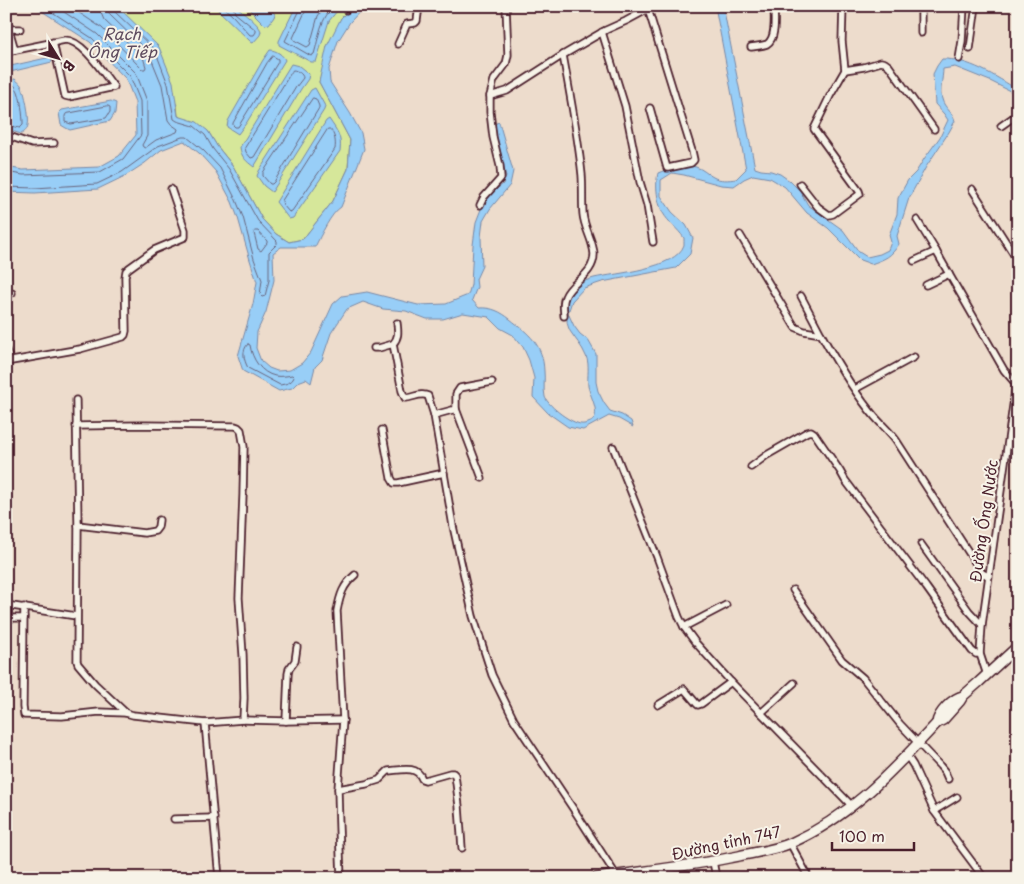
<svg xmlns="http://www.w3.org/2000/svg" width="1024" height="884" viewBox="0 0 1024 884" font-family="'Playpen Sans',sans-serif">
<rect width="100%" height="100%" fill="#eddccc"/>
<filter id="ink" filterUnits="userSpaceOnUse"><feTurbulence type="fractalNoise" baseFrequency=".02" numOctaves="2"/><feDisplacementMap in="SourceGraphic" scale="10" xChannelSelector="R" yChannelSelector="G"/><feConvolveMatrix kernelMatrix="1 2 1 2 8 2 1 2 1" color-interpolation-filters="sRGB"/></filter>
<g filter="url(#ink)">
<!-- green -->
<polygon fill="#d6e79a" stroke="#908362" points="117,6 353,6 341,18 319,82 350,140 348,169 333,201 303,239 289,242 276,234 262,219 233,166 217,146 208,131 178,116 177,105"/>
<!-- water -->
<g fill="#98cef7" stroke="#7988a5">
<path d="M34,6H117L159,47L173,82L178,116L197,122L208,131L217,146L233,166L262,219L276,234L289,242L303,239L333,201L348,169L350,140L319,82L327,46L341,18L353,6H365L350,22L338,41L329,69L330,82L350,113L361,133L364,149L341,207C331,213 321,235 315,247H281L273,253L274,280L266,312L257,332L256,348L261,361L269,368L277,371L290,370L302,363L311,352L333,304L342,296L367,292L418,305L446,304L468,295L471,285L473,245L476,222L483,204L494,191L503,184L506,177L494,124L499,122L513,171L510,185L490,209L483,221L481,237L482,266L476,279L477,287L472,300L479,308C492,307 501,312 510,319C529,334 543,344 544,371C545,379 543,388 545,397C548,406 574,426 584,424C606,421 590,397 588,386C587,376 590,365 586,356C582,346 575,339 570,331C568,327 567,323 567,320C565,313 564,304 567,297C567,297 572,292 572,292C579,284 583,281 594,278C616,273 676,269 684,245C684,243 684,240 684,238C678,229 668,222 663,213C657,202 655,185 658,173C667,169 686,164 696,167C703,169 707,174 713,177C720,181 729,180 736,179L746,169L715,6H723L755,168L761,170L771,171L780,174L790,181L800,191L808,205L843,230L859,252L867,257L880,254L888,250L891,242L889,235L897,214L898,198L908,180L916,172L924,159L940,137L948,120L944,114L935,104L933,74L937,66L942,59C967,58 997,77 1018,90V95L990,81L955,67L943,69C943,77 939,93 942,99C944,108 953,112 955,121L949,132L926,167L909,198L897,236L899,244C891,257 885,259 871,264L860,260L828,228L807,213L785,187L770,178L753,175L744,179L734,186L721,185L684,175L672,173L661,180V196L672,212L686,225L693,238L690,254L676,268L602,282L584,288L572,301L568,313L574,326L580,334L588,340L596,354V382L598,391L604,403L610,411L622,415L631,421L633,427L619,419L609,416L583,430L568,427L548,413L533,397L534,378L529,360L523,347L513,335L500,328L489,317L463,313L443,319H427L406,311L383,309L363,302L347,309L331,333L322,360L315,367L311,383L306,379L298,382L292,388L279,391L243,371L238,356L253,304L257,282L250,260L238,218L232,202L216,172L199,153L184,141L161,150L145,163L125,176L98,189L35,193L6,192V167L23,170L99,167L119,156L136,135L135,102L126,79L90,42Z"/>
<path d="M214,6H236C243,12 259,24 261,31L260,35L253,43L251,42Z"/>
<polygon points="246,6 267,6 275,14 274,17 269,24 265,25"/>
<polygon points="296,6 341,6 329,21 316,62 311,62 279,45 279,41"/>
<path d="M270,50C276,50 283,55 285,60L247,122L238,134L227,127L228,121L263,60Z"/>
<polygon points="51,57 52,62 6,73 6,67"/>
<path d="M291,64L299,66L309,74L308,79L301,89L254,167C246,161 241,157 240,147Z"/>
<path d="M15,79C17,81 20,83 21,85C25,91 30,118 28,125C27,130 25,132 21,134L6,129V81Z"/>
<polygon points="315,88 325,106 324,110 272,192 264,186 257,176 259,171 311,90"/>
<polygon points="111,101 116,103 115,113 110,121 70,130 66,128 61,125 59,113 62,110"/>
<path d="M329,119C337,131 342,136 340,151L293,218L289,219L276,202L326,121Z"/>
</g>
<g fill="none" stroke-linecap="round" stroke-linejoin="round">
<!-- shore -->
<g stroke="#69657d" stroke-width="1">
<polyline points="55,6 97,34 136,73 147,101 147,136 142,145 143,147 145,148 156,140 177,132 178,129 171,124 168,120 162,85 149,53 110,15 108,11 107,6"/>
<polyline points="69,6 102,28 142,69 145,69 146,67 143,57 104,20 101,13 100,6"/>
<polyline points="222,6 233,16 250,35 254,35 256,32 256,30 235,13 233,6"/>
<path d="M300,6V10L285,41L311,56L314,54C319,38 320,17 335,6"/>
<polyline points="306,6 305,12 293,38 294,40 307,47 310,45 318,16 325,6"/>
<polygon points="273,56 278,59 278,62 243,119 238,127 235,127 233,125 233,123 267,63"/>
<path d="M293,70C297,70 303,74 303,78L296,87L254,157L251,158L246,152L245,148Z"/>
<path d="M6,86L13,84C21,90 22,111 23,121V125L20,128L6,125"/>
<polygon points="313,98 316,99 319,106 319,108 274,182 272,184 270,184 263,176 263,173"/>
<polygon points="108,106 110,107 110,112 106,118 71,124 65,122 65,116 66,114"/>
<path d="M328,129H330C335,135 336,142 335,149L292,211L289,212L283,205L282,201Z"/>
<polyline points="6,172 23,175 100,172 123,159 141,135 140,101 130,76 92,38 43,6"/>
<polyline points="6,187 35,188 97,184 122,172 158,146 182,137 187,137 203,150 220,168 236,200 243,217 254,259 262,280 260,295 262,297 265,296 269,280 269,252 277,244 277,241 258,221 229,169 213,149 205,135 194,126 177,121 174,119 168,84 155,50 115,12 114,6"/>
<polygon points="255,231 258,231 267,241 267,243 261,251 258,249 254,233"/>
<path d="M248,344L250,345C252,359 261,373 275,376C280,377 287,376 292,375L294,377C292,383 285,384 280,385L248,368C244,360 241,351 248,344Z"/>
</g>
<defs>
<g id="street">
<polyline points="921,6 921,33"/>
<polyline points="648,9 692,151 694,160 691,163 668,168 667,168 650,108"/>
<polyline points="346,10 348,6"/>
<polyline points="6,19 15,50"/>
<polyline points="9,29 20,29"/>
<polyline points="602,32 625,106 640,182 647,205 653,242"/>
<polyline points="398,44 407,24 415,23 417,21 419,6"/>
<path d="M751,47C756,46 762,46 767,44C777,38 774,16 774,6"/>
<polyline points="970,49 976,6"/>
<path d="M6,52L65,40C83,40 103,73 114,87L69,97L65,96L53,42"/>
<path d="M563,55C570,95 578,135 582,175C583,188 582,201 583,214C584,228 593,240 594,254C594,276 571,281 565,297C562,303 564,310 564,316"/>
<polyline points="959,59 962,41 964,6"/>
<polyline points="845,70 864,67 881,62 885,63 889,66 934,129"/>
<polyline points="490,96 507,91 563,55 606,30 626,21 650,8"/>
<polyline points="1001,126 1018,114"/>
<polyline points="6,135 32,144 54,143"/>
<polyline points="800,184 818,207 829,215 833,214 860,194 859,191 814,129 830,96 845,70 842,41 843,6"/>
<polyline points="972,189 1018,261"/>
<polyline points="480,205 484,197 501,178 500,166 493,137 490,112 490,96 494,80 506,64 508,55 506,6"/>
<polyline points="917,220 936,251"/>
<path d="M740,235L795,327L804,331L821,334C836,361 855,394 875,417C882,425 890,432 896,440L982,573L988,576"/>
<polyline points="914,261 936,251 949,274"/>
<polyline points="926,285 949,274 1004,370 1016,384"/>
<polyline points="6,295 12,293"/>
<polyline points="801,296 821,334"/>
<path d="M393,344C399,337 398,332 397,323"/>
<path d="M374,348H379L393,344L402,391L405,398C413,398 421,392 428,396L434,415L453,526L473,616L492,675L514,720L576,813L616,875"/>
<polyline points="6,350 10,361"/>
<polyline points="6,362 80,349 123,337 125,335 126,331 125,277 126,271 129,268 154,250 185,237 185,230 171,189"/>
<polyline points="855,389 914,357"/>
<polyline points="76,400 78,525 77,661 78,664 95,684 126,713"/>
<polyline points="456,409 482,478"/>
<polyline points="434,415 456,409 456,394 460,388 492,382"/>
<polyline points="76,426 141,425 235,426 238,427 241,430 244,447 243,495 239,598 243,655 244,698 243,720 205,723 219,878"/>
<polyline points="382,430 391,478 394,483 398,483 444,473"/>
<polyline points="613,447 657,557 679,617 684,627 695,642 731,682 852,806"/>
<polyline points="751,467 767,455 807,432 811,431 814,433 840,471 845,480 926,587 972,651 976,654 980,654"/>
<polyline points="78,525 144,533 155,531 158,527 159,520"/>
<polyline points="921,544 969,611 982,625"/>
<polyline points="793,590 842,660 863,678 900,724 940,766 945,772 948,779"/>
<polyline points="6,605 76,616"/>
<polyline points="24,607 23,707 24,715 62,716 99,712 126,713 133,715 205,723"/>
<polyline points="6,618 24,618"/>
<polyline points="684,627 726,605"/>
<polyline points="987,675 980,654 982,625 1018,370"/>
<polyline points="658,705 684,689 696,703 698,705 701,704 731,682"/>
<polyline points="761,713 794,683"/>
<polyline points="243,720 286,721 288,674 289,669 295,661 297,647"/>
<polyline points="286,721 343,720"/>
<polyline points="907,756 913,765 934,811 984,878"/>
<path d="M338,789L366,784L379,780L388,771C401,770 417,765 422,779L425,780L450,773H453L455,775L459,806L462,848"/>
<polyline points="934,811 957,797"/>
<polyline points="174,819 214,818"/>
<polyline points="790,843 809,878"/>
<polyline points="713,861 716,878"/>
<path d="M341,878L339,827L338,789L343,720L337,611C340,595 343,585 355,575"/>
</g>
<g id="primary">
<path d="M937,723C938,713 953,698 963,696"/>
<path d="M596,878C644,871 692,866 739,856C756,852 775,850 791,843C852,816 893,770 937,723L943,720L960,701L963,696L979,682L1018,646"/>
</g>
</defs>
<!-- street casing -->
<use href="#street" stroke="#4a1f2b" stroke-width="9"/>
<!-- primary casing -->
<use href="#primary" stroke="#4a1f2b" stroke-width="12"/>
<!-- street -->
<use href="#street" stroke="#f7f3e8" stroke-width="5.5"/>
<!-- primary -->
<use href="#primary" stroke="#f7f3e8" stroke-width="9"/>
</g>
</g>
<g text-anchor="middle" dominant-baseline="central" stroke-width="4" stroke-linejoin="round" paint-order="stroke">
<!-- street labels -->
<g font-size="15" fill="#4a1f2b" stroke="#f7f3e8">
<text transform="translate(983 521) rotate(-82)">Đường Ống Nước</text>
<text transform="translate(726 842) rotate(-12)">Đường tỉnh 747</text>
</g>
<!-- water labels -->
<g font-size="16" font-style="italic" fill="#5e4b5e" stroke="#f7f3e8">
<text x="122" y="33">Rạch<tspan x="122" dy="18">Ông Tiếp</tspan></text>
</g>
</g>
<!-- margin -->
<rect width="1024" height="884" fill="none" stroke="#f7f3e8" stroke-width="25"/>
<rect x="12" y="12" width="999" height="859" fill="none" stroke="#4a1f2b" stroke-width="2" filter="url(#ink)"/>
<!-- north arrow -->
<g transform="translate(58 58) rotate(127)" stroke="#f7f3e8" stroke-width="4" paint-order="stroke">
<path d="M0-4L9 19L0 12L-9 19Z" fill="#4a1f2b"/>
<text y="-8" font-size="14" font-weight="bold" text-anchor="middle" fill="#4a1f2b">B</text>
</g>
<!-- scale -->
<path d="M832 842v8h82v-8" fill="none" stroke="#4a1f2b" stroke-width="2.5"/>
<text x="839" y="842" font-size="15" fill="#4a1f2b" stroke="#f7f3e8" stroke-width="4" paint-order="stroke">100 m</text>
</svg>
